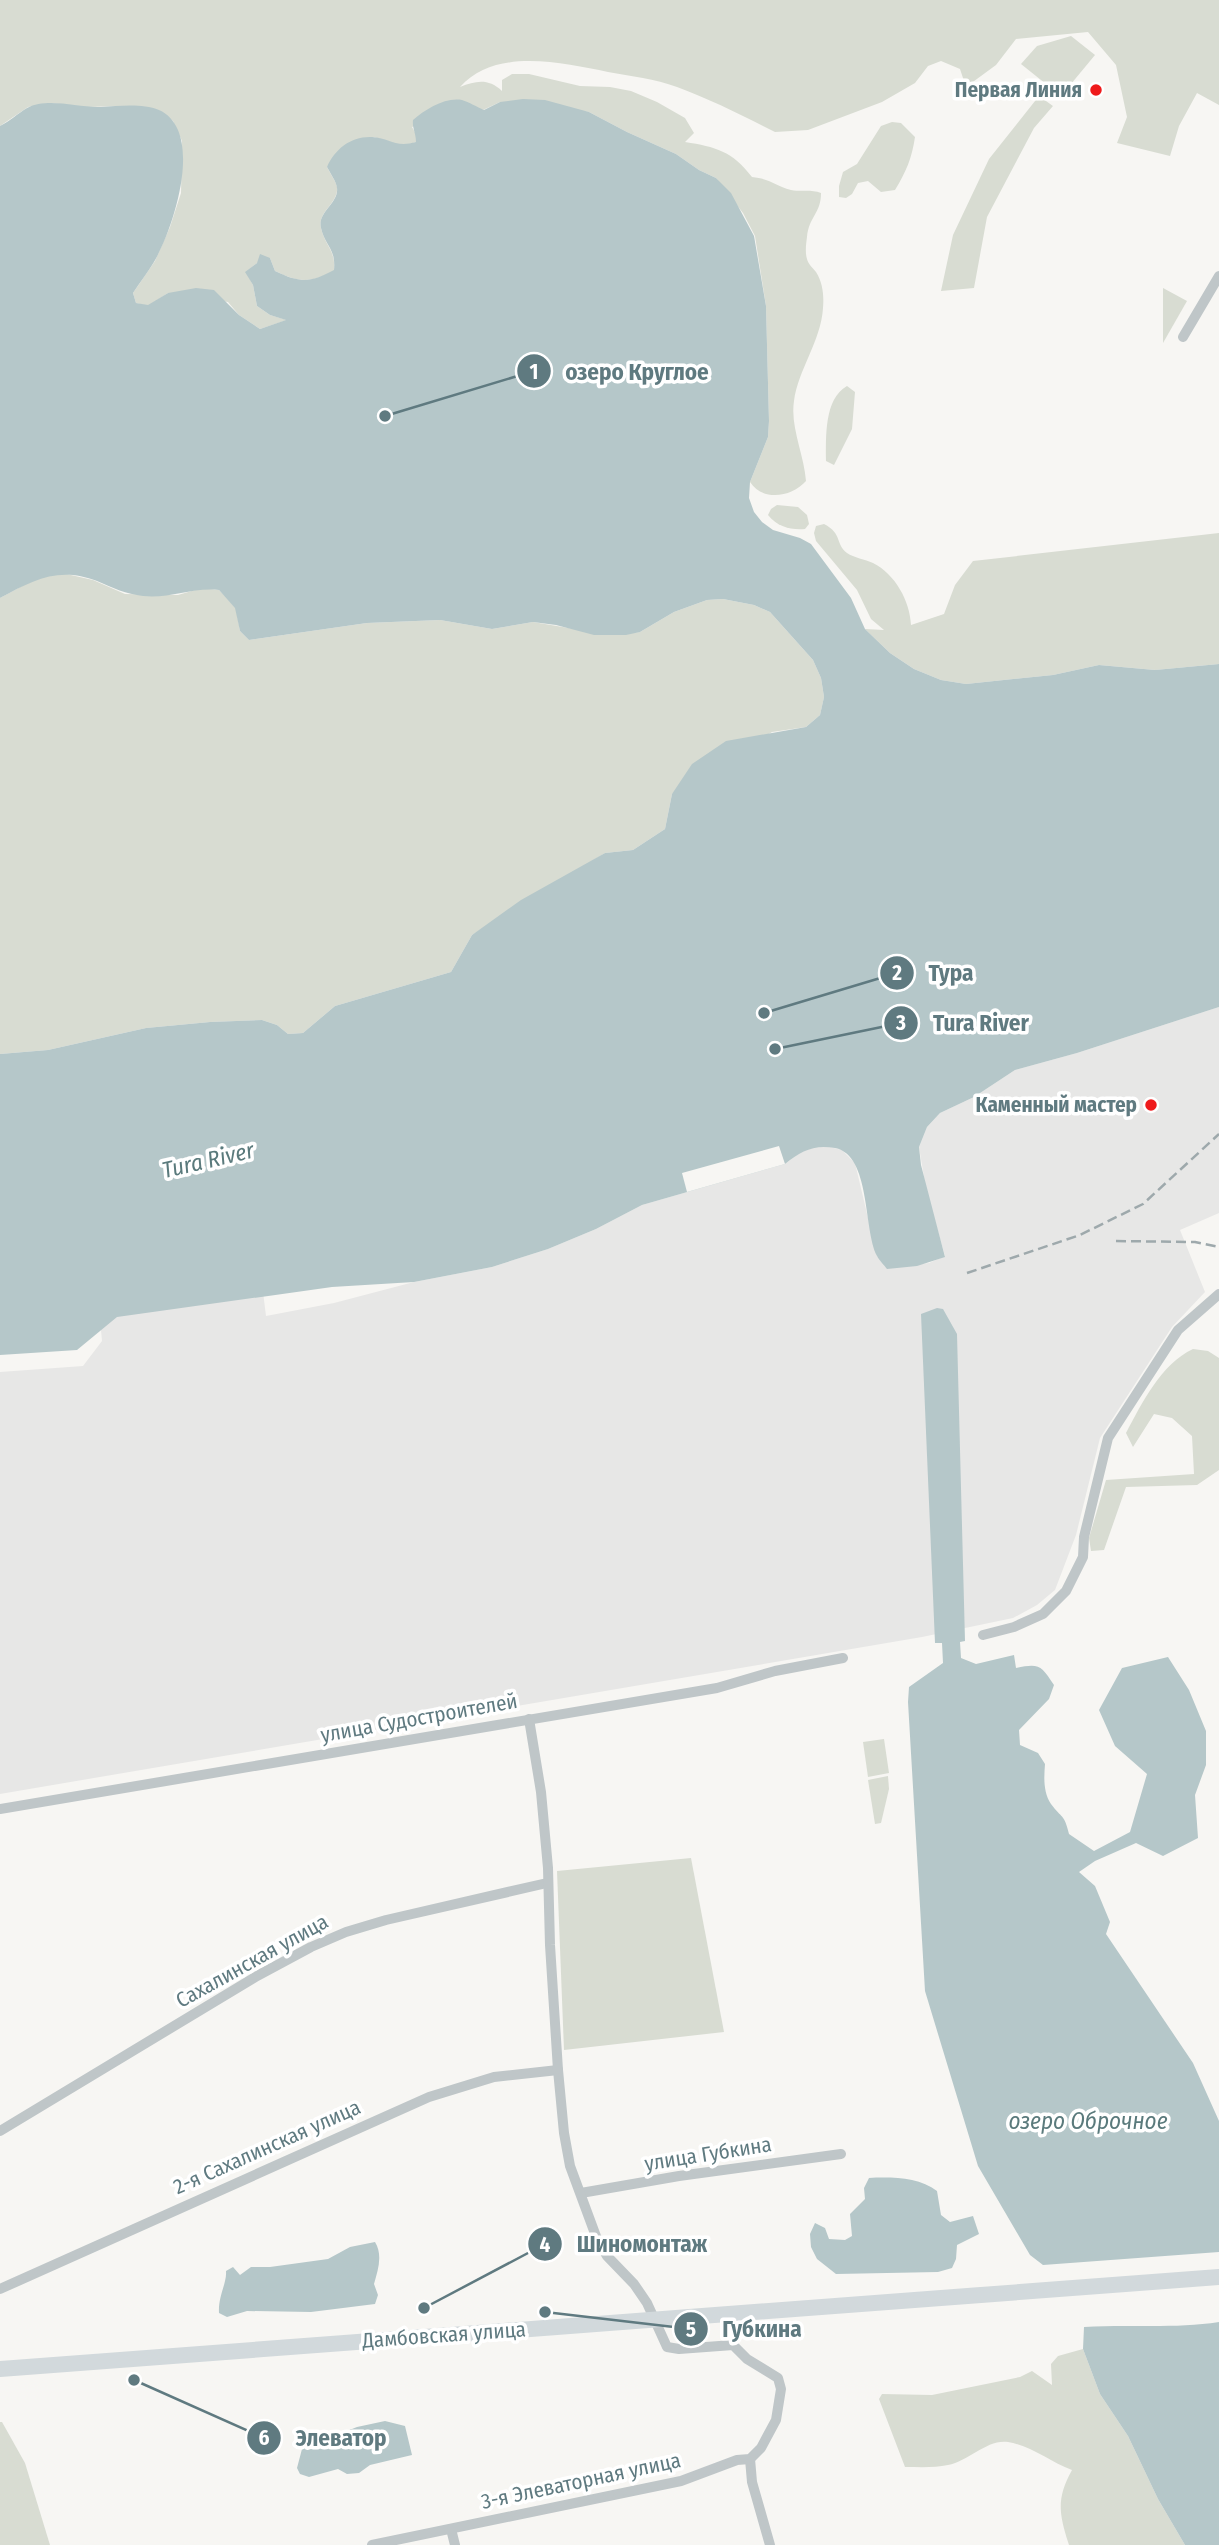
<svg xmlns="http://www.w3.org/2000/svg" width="1219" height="2545" viewBox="0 0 1219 2545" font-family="'Fira Sans Condensed',sans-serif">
<rect width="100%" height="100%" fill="#f7f6f3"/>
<!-- built -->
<polygon fill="#e7e7e6" points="1219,1007 1219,1213 1180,1230 1205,1292 1172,1327 1100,1438 1076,1535 1055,1590 1037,1605 1013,1618 922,1637 0,1794 0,1372 83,1366 102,1341 99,1309 262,1284 266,1316 334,1303 414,1282 492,1267 548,1249 596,1229 642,1205 785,1164 802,1151 822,1145 842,1150 855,1163 877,1256 887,1268 929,1263 945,1256 926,1189 919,1147 927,1127 940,1113 974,1097 1015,1070 1077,1053"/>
<!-- green -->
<g fill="#d8dcd2">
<path d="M0,0H1219V105L1197,93L1179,126L1170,156L1117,143L1127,117L1116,65L1088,32L1016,39L996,65L966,87L960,69L941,61L928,66L915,83L882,102L808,130L775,132C743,116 710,99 677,87C655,79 631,76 608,72C562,63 496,47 460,87C476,81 488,78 502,91V80L512,74H529L580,86L610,87L631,91L657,102L685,118L694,133L685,142C716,147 732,151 752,177C771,179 775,186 791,190C802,192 811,189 821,193C821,214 809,216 807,237C806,244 805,253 807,259C808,264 813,268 816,272C823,283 824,296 823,308C821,341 798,370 794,401C790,427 804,454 806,481C792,497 763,502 750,482L768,437L769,421L766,306L755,236L743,213L716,178L699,170L676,154L627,132L589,112L500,102L483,110L475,107L412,127L416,134V142L403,146L374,137L327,167C330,173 336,182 337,187C339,203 317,212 321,228C325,246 336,250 334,271C310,283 300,283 275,271L270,258L257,263L246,272L253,285L257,306L270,315L287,320L260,329L239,315L228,302L168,293L148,306L136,303L133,293L155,261L170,227L181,193L182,141L173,121L160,111L123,106L87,107L50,103L28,107L0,126Z"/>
<polygon points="1071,36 1095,55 1061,96 1021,64 1037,46"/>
<polygon points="1039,96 1053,106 1034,128 987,217 974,288 941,291 953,235 989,159"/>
<path d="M892,122L901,123L915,137C912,158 906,172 895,190L881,192L868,181L858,183L852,194L846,198L839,197V186L843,172L857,164L881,126Z"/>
<polygon points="1163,288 1187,301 1163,343"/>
<path d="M847,386L855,392L852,429L834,465L826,461C826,437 824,399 847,386Z"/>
<path d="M777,505L798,507L807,515L809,524L805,529C790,530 778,527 768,515L771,509Z"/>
<path d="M824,524C843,534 835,544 847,553C854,558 865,559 873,563C895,574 910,601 911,625L944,614L955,585L973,561L1219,533V664L1155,670L1099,665L1053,675L966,684L941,680L914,669L890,653L865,629L884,630L871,619L857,590L816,541L814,533L816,526Z"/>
<polygon points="62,573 93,580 125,594 178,595 202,588 219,590 236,608 240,631 249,640 367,623 440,620 492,629 533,622 610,635 640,632 674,612 707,600 723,599 754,605 770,612 813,660 821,678 824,697 820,715 806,727 772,732 672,794 665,829 633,850 605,853 472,935 451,972 335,1006 303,1033 288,1034 277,1025 262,1020 210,1022 146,1028 48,1050 0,1054 0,598 35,579"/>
<path d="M1193,1349L1208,1351L1219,1358V1470L1197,1485L1126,1487L1104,1550L1091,1551L1089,1538L1106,1480L1194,1474L1192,1436L1172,1418L1154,1414L1133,1447L1126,1433C1142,1403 1161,1364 1193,1349Z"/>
<polygon points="884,1739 889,1773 868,1777 863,1742"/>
<polygon points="888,1776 889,1789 881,1823 875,1824 868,1780"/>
<polygon points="691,1858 724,2032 564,2050 557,1871"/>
<path d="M1083,2349L1100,2394L1128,2436L1158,2499L1185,2545H1069C1059,2514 1056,2499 1072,2470C1050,2462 1032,2446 1008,2442C987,2439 969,2461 948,2465C935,2468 919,2467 905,2467L879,2399L882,2394L932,2395L1020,2377L1032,2371L1052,2385L1051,2364L1058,2356Z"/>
<polygon points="0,2422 2,2422 25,2463 50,2545 0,2545"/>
</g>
<!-- water -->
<g fill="#b5c7c9">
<path d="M523,99L545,100L589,112L627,132L676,154L699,170L716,178L731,193L754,236L766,306L769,421L768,437L750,482L749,498L754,512L762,522L773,530L800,538L811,544L851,598L865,629L890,653L914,669L941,680L966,684L1053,675L1099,665L1155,670L1219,664V1007L1077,1053L1015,1070L974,1097L940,1113L927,1127L919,1147L921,1165L945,1257L917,1266L887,1269C884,1265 879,1260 877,1256C863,1229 871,1155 835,1148C814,1144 801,1151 785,1164L642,1205L596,1229L548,1249L492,1267L414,1282L332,1287L117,1317L77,1350L0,1355V1054L48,1050L146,1028L210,1022L262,1020L277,1025L288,1034L303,1033L335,1006L451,972L472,935L521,900L605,853L633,850L665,829L672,794L692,764L726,741L806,727L820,715L824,697L821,678L813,660L770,612L754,605L723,599L707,600L674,612L640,632L626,635H594L556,625L533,622L492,629L440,620L367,623L249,640L240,631L235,608L219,590C193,587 169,599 143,596C126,594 113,588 97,581C59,566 33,580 0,598V126C10,121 17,114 27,108C48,97 78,108 101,107C119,106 142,103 159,110C206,131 173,230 154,262C148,272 140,282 133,293L136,303L148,305L168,293L196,288L214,290L239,315L260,329L286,320L270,315L257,306L253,285L245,272L257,263L260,254L270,258L275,271C300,283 310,283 334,270C336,248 325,246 321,228C317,212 339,203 337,188C336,181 330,173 327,167C335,149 351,136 372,137C390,138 395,148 416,142C416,133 412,128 413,120C426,109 445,97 462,100C469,102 477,107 484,110L500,102Z"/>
<path d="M937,1308L943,1309L957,1334L965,1641L960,1642L961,1658L976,1664L1014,1655L1016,1668C1039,1663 1041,1665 1054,1685L1049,1699L1019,1730L1020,1745L1038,1753L1045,1764C1044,1777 1043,1792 1051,1804C1062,1819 1064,1813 1069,1834L1094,1851L1130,1832L1147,1774L1115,1746L1099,1710L1122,1668L1168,1657L1189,1690L1206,1731V1765L1195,1795L1198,1838L1163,1856L1136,1843L1095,1861L1079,1872L1095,1886L1110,1922L1106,1934L1193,2063L1219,2121V2252L1043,2265L1030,2255L978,2166L925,1991L908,1702L909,1687L943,1663L942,1643H935L921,1314Z"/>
<path d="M869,2178C891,2177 919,2177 937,2191L941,2215L950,2222L973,2216L979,2234L957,2245L956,2259L952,2268L938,2272L836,2274L817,2259L811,2247L810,2234L815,2223L825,2228L829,2239L845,2240L852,2236L850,2214L865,2199L864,2188Z"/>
<path d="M375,2242C383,2255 378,2270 374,2284L378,2295L375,2304L311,2312L247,2311L227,2317L219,2313C218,2296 227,2283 226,2271L233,2267L240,2275L251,2267H270L328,2259L350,2247Z"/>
<path d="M1219,2322V2545H1185L1158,2499L1128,2436L1100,2394L1083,2349L1084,2327C1129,2324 1175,2329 1219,2322Z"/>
<polygon points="385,2421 405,2426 412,2455 370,2465 359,2473 347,2474 338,2469 309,2477 300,2474 297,2468 302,2449 357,2427"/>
</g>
<!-- pier -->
<polygon fill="#f7f6f3" points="779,1146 785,1164 687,1192 682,1173"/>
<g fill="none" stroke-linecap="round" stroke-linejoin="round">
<!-- minor -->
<g stroke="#bfc6c8" stroke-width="10">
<polyline points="1183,337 1219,276"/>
<polyline points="983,1635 1014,1627 1043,1614 1066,1591 1083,1557 1084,1537 1108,1438 1178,1330 1219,1294"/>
<polyline points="0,1809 717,1688 775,1671 843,1658"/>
<polyline points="0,2131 257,1976 311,1947 346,1932 386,1920 547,1883"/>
<polyline points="581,2193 679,2176 841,2154"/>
<polyline points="0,2289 429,2097 494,2077 558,2070"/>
<polyline points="750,2459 752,2482 770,2545"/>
<polyline points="451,2529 455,2545"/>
<polyline points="372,2545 681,2481 737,2460 750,2459 761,2448 776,2420 781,2389 778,2378 747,2359 733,2345 679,2349 667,2347 647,2303 634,2284 607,2256 597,2239 570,2166 564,2133 558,2070 550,1945 548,1868 541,1792 529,1719"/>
</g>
<!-- secondary -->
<polyline stroke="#d2d9dc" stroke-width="16" points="0,2369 1219,2277"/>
<!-- rail -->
<g stroke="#9ea9ac" stroke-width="2.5" stroke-dasharray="10 5" stroke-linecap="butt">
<polyline points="1116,1241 1195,1242 1219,1247"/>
<polyline points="967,1273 1080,1235 1143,1204 1219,1134"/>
</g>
</g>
<!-- markers -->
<g fill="#ef1a1b" stroke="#fff" stroke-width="2.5">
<circle cx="1096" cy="90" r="7"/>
<circle cx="1151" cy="1105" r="7"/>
</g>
<g text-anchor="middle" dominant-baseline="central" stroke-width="7" stroke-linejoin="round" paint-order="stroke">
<!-- poi labels -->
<g font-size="21" font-weight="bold" fill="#5f7a80" stroke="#fff" text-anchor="end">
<text x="1082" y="90">Первая Линия</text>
<text x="1137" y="1105">Каменный мастер</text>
</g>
<!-- street labels -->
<g font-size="21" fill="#5f7a80" stroke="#fff">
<text transform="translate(419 1718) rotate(-10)">улица Судостроителей</text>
<text transform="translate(252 1961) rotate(-29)">Сахалинская улица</text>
<text transform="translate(267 2147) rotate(-24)">2-я Сахалинская улица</text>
<text transform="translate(708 2154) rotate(-9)">улица Губкина</text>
<text transform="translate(444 2335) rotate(-4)">Дамбовская улица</text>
<text transform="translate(581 2481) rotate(-12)">3-я Элеваторная улица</text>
</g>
<!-- water labels -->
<g font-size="23" font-style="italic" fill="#5a7a7c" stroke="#fff">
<text transform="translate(208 1160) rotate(-13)">Tura River</text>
<text x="1088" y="2121">озеро Оброчное</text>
</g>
</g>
<!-- callouts -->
<path fill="none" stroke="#5f7a80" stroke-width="2.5" d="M385 416L534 371M764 1013L897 973M775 1049L901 1023M424 2308L545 2244M545 2312L691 2329M134 2380L264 2438"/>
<g fill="#5f7a80" stroke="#fff" stroke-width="2.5">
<circle cx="385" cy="416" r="7"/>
<circle cx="764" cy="1013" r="7"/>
<circle cx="775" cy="1049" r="7"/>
<circle cx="424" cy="2308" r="7"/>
<circle cx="545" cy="2312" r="7"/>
<circle cx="134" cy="2380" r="7"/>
<circle cx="534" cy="371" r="18"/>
<circle cx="897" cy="973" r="18"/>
<circle cx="901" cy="1023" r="18"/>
<circle cx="545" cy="2244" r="18"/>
<circle cx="691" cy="2329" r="18"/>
<circle cx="264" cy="2438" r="18"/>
</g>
<g font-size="21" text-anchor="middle" font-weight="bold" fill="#fff">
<text x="534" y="379">1</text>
<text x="897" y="980">2</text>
<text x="901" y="1030">3</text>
<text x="545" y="2252">4</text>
<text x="691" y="2337">5</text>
<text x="264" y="2445">6</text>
</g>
<g font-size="23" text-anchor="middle" font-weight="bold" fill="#5f7a80" stroke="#fff" stroke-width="7" stroke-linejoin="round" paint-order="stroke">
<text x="637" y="380">озеро Круглое</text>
<text x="951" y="981">Тура</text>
<text x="981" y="1031">Tura River</text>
<text x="642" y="2252">Шиномонтаж</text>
<text x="762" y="2337">Губкина</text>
<text x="341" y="2446">Элеватор</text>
</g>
</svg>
